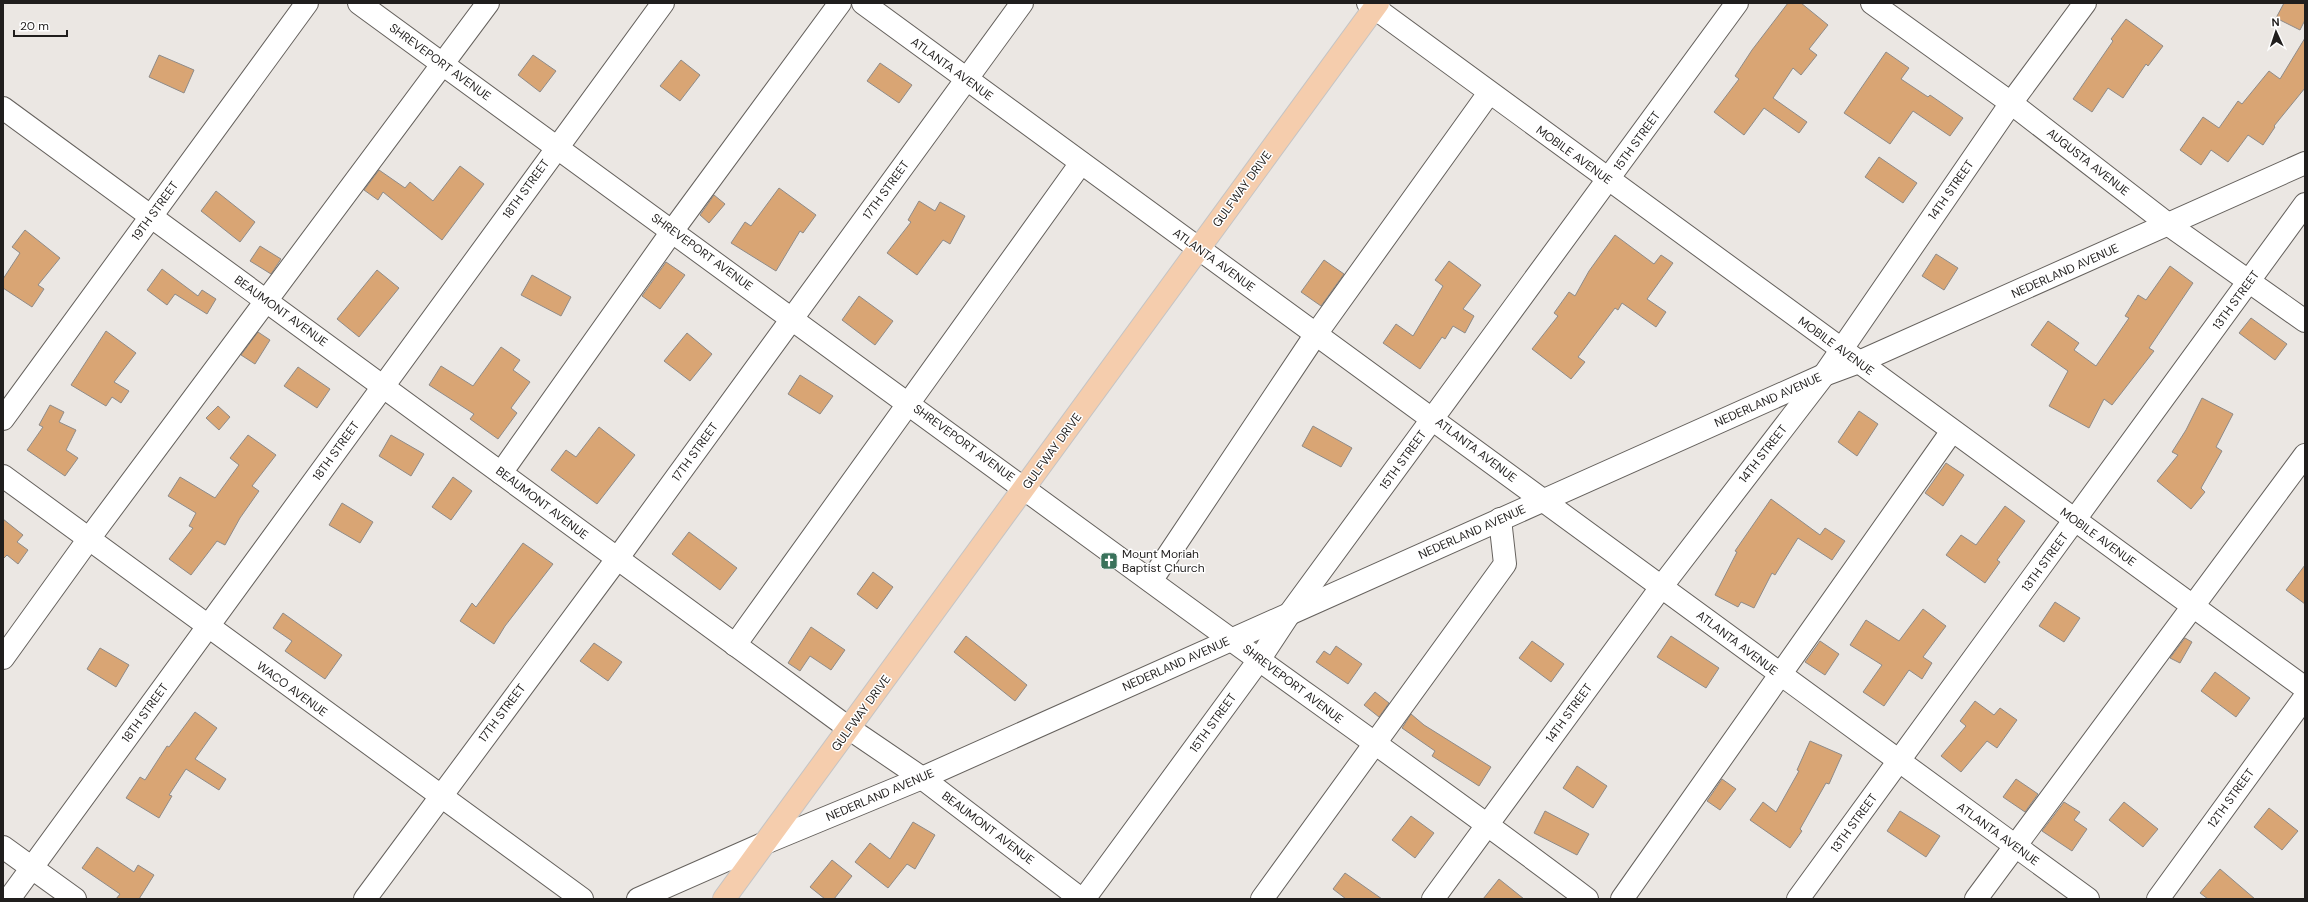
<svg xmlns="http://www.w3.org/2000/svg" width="2308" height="902" viewBox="0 0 2308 902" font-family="'DM Sans',sans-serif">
<rect width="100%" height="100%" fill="#ebe7e3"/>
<!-- building -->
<g fill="#d9a574" stroke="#8f8b88">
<polygon points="1788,3 1801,3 1828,25 1809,49 1817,55 1801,75 1793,68 1773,98 1807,122 1799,133 1764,108 1744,135 1714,112 1739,79 1735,76 1752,50"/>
<polygon points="2284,3 2305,3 2305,20 2300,30 2276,18"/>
<polygon points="2126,19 2163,46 2148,66 2146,64 2123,98 2108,88 2092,112 2073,99 2113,41 2111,39"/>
<polygon points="2305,38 2305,88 2274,126 2275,127 2263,145 2248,135 2228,162 2211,150 2201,165 2180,150 2203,117 2219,128 2238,101 2242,104 2269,71 2280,79"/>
<polygon points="1886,52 1909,68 1901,79 1928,97 1930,95 1963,118 1950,136 1913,111 1890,144 1844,113"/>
<polygon points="159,55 194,70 184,93 149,77"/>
<polygon points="533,55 556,71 540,92 518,75"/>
<polygon points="681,60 700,75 680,101 660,86"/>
<polygon points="880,63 912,85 899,103 867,81"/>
<polygon points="1879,157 1917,183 1903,203 1865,177"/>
<polygon points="460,166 484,184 442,240 383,192 378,200 364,190 379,170 405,188 410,182 433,201"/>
<polygon points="779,188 816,215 803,233 800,231 776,271 731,243 745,222 751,226"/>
<polygon points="216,191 255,222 240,242 201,211"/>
<polygon points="714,195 725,204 709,223 700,215"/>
<polygon points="919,201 935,211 940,202 965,216 950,244 943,240 917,275 887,253 911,222 908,220"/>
<polygon points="25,230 60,258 38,285 44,289 32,307 3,288 3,279 20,253 12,247"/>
<polygon points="1615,235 1654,264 1661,255 1673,263 1647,299 1666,312 1656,327 1622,303 1618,310 1615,308 1578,357 1585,362 1571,379 1532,349 1558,316 1554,313 1569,292 1575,296 1589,271"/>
<polygon points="260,246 281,259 271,274 250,261"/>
<polygon points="1936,254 1958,268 1944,290 1922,276"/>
<polygon points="1324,260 1344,274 1321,306 1301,292"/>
<polygon points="1449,261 1481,285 1463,309 1474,316 1465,333 1453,326 1445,339 1442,337 1420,369 1383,343 1396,324 1413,336 1443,286 1435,280"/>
<polygon points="666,262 685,275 660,309 642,296"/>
<polygon points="2170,266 2193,283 2149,348 2154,351 2112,405 2104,399 2089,428 2049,406 2068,371 2031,345 2048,321 2079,343 2074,350 2096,366 2129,318 2125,316 2138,295 2146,300"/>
<polygon points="162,269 198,296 202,290 216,299 207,314 175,294 167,305 147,290"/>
<polygon points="377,270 399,288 359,337 337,319"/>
<polygon points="532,275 571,297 561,316 521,295"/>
<polygon points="859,296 893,321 875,345 842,320"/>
<polygon points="2251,318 2287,344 2275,360 2239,333"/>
<polygon points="106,331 136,353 114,382 129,391 121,403 112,397 106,406 71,385"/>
<polygon points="258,332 270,340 255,364 241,355"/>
<polygon points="687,333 712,354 690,381 664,361"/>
<polygon points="501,347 520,360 513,370 530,382 511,408 517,413 498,439 470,419 474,414 429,385 441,366 473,386"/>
<polygon points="298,367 330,389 317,408 284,386"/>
<polygon points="800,375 833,396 820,414 788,394"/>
<polygon points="2202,398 2233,414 2216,447 2222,451 2201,488 2205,492 2191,509 2157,481 2178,455 2172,452 2186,430"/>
<polygon points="50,405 64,412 59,422 76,430 66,450 78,458 65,476 27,450 43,427 39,425"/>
<polygon points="218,406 230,417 219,430 206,418"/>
<polygon points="1859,411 1878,424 1857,456 1838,442"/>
<polygon points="1313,426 1352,448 1341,467 1302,446"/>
<polygon points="599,427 635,455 597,504 551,470 566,450 576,457"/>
<polygon points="248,435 276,455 252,486 259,491 240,518 225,545 217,541 191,575 169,559 193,528 189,526 196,513 168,496 180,477 215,498 239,465 230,458"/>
<polygon points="391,435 424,454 411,476 379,456"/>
<polygon points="1946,463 1964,475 1943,506 1925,493"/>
<polygon points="453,477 472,491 451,520 432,507"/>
<polygon points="1771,499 1820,535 1825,528 1845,541 1832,560 1798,538 1775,575 1772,573 1754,608 1741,602 1738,607 1715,595 1737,552 1735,551"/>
<polygon points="342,503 373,522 360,543 329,525"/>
<polygon points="2005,506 2025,521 1997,560 2000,562 1985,583 1946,555 1961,535 1976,545"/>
<polygon points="3,519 23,535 17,542 28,550 18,564 7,555 3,559"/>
<polygon points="689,532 737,568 720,590 672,554"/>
<polygon points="523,543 553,564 505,626 494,644 460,621 472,603 476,607"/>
<polygon points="2305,565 2305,604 2286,590"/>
<polygon points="873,572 893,587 877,609 857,594"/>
<polygon points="2055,602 2080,618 2064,642 2039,626"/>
<polygon points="1923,609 1946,626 1923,657 1932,663 1922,679 1909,670 1884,706 1863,692 1882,665 1850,645 1866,620 1899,641"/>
<polygon points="283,613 342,655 325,679 285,651 292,641 273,628"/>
<polygon points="811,627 845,650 831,670 810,656 800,671 788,663"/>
<polygon points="966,636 1027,685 1015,701 954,652"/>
<polygon points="1671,636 1719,668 1706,688 1657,657"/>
<polygon points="2185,638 2192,642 2180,663 2170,658"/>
<polygon points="1532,641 1564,664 1551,682 1519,658"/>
<polygon points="1820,641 1839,654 1825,675 1805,662"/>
<polygon points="594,643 622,662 608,681 580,661"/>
<polygon points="1336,646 1362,664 1348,684 1316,662 1324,651 1330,655"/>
<polygon points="100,648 129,665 116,687 87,669"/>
<polygon points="2215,672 2250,698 2236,717 2201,691"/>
<polygon points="1375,692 1389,703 1379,717 1364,705"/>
<polygon points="1975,701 1994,715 2000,708 2017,720 1997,748 1987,741 1961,772 1941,756 1966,726 1960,721"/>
<polygon points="195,712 217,728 195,759 226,779 219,790 186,769 169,795 172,796 159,818 126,798 140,777 145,780 167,746 169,747"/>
<polygon points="1411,714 1424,725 1491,767 1479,786 1432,756 1435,751 1402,728"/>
<polygon points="1810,741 1842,755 1829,784 1826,783 1800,829 1802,831 1790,848 1750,820 1763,802 1776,812 1799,771 1797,770"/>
<polygon points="1577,766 1607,786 1593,808 1563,788"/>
<polygon points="1722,779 1736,789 1720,810 1707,801"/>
<polygon points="2016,779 2038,794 2025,812 2003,797"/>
<polygon points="2064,802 2080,812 2074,820 2087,829 2072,851 2042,831"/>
<polygon points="2124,802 2158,829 2143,847 2109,820"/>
<polygon points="2269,808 2298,831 2282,850 2254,827"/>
<polygon points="1545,811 1589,834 1577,855 1534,833"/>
<polygon points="1900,811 1940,836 1926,857 1887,831"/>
<polygon points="1411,816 1434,833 1415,858 1392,840"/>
<polygon points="913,822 935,835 915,869 907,864 888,888 855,862 870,843 890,859"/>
<polygon points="97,847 134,872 138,865 154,875 139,899 116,899 120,894 82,868"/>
<polygon points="832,860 852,876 834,899 825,899 810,887"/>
<polygon points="2220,869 2255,899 2208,899 2200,893"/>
<polygon points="1345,873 1382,899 1346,899 1333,889"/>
<polygon points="1499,879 1524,899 1483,899"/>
</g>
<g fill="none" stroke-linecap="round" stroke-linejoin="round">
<defs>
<g id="minor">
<path d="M359,3C623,194 885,388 1149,580C1295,687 1443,790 1587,899"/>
<polyline points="863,3 2088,899"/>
<polyline points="1368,3 2305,688"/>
<polyline points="1872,3 2011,103 2169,225 2305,321"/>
<polyline points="3,108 850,729 922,778 1081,899"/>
<polyline points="3,419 307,3"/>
<polyline points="501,473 673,230 840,3"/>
<polyline points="3,476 582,899"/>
<polyline points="1151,581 1316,334 1489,93"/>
<polyline points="735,645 1081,163"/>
<polyline points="3,658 88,540 488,3"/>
<polyline points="3,847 75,899"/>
<polyline points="9,899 663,3"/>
<polyline points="365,899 617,559 1022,3"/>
<polyline points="638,899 765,843 922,778 1824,375 1859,362 2305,163"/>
<polyline points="1084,899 1259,660 1290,613 1737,3"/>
<polyline points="1262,899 1505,564 1500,519"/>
<polyline points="1433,899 1662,586 1824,375 2011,103 2085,3"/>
<polyline points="1622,899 1952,431"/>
<polyline points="1798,899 2305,204"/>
<polyline points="1976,899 2305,455"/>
<polyline points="2158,899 2305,697"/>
</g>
<polyline id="major" points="724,899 1378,3"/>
</defs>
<!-- minor casing -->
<use href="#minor" stroke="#65615d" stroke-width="24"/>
<!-- major casing -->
<use href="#major" stroke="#c5c4c4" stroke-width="24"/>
<!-- minor -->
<use href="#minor" stroke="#fff" stroke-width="22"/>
<!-- major -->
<use href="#major" stroke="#f5cdad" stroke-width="22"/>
</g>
<!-- icons -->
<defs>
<symbol id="church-square" viewBox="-11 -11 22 22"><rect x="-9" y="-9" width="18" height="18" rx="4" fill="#39725b" stroke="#fff"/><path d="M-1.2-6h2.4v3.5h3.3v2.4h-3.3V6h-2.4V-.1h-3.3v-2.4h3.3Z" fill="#fff"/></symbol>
</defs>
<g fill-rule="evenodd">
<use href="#church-square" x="1099" y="551" width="20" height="20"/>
</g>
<g text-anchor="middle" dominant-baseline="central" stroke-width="3" stroke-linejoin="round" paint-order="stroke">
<!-- street labels -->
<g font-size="12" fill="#201e1d" stroke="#fff">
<text transform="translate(440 62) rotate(36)">SHREVEPORT AVENUE</text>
<text transform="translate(952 69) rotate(36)">ATLANTA AVENUE</text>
<text transform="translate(1637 141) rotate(-54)">15TH STREET</text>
<text transform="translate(1574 155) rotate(36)">MOBILE AVENUE</text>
<text transform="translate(2088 162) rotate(38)">AUGUSTA AVENUE</text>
<text transform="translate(526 189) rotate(-54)">18TH STREET</text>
<text transform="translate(1242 189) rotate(-54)">GULFWAY DRIVE</text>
<text transform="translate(886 190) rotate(-54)">17TH STREET</text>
<text transform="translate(1951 190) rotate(-55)">14TH STREET</text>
<text transform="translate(155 211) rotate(-54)">19TH STREET</text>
<text transform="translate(702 252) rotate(36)">SHREVEPORT AVENUE</text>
<text transform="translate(1214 260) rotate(36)">ATLANTA AVENUE</text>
<text transform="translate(2065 271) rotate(-24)">NEDERLAND AVENUE</text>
<text transform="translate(2236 300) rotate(-54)">13TH STREET</text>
<text transform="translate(281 311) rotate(36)">BEAUMONT AVENUE</text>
<text transform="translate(1836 346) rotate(36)">MOBILE AVENUE</text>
<text transform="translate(1768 400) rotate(-24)">NEDERLAND AVENUE</text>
<text transform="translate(964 443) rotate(36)">SHREVEPORT AVENUE</text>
<text transform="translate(1476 450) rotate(37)">ATLANTA AVENUE</text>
<text transform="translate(336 451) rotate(-54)">18TH STREET</text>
<text transform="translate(1052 451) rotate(-54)">GULFWAY DRIVE</text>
<text transform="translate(695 452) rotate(-54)">17TH STREET</text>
<text transform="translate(1763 454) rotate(-52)">14TH STREET</text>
<text transform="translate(1403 460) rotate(-54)">15TH STREET</text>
<text transform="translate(542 503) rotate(37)">BEAUMONT AVENUE</text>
<text transform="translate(1472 532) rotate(-24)">NEDERLAND AVENUE</text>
<text transform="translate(2098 537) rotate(36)">MOBILE AVENUE</text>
<text transform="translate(2045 562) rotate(-54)">13TH STREET</text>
<text transform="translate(1737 643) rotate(37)">ATLANTA AVENUE</text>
<text transform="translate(1176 664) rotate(-24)">NEDERLAND AVENUE</text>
<text transform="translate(1293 684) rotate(37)">SHREVEPORT AVENUE</text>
<text transform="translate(292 689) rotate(36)">WACO AVENUE</text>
<text transform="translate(145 713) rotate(-54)">18TH STREET</text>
<text transform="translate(502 713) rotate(-53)">17TH STREET</text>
<text transform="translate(861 713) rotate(-54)">GULFWAY DRIVE</text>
<text transform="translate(1569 713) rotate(-54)">14TH STREET</text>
<text transform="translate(1213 723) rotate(-54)">15TH STREET</text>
<text transform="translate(880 795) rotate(-23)">NEDERLAND AVENUE</text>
<text transform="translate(2231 798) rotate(-54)">12TH STREET</text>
<text transform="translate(1854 823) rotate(-54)">13TH STREET</text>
<text transform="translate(988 828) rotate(37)">BEAUMONT AVENUE</text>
<text transform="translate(1998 834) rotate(36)">ATLANTA AVENUE</text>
</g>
<!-- poi labels -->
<g font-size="12" fill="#201e1d" stroke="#fff" text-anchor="start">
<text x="1122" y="554">Mount Moriah<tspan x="1122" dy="14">Baptist Church</tspan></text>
</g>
</g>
<!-- border -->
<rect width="2308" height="902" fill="none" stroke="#201e1d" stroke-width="8"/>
<!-- north arrow -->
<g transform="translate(2276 32) rotate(357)" stroke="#ffffff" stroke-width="3" paint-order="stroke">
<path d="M0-3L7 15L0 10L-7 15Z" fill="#201e1d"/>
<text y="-6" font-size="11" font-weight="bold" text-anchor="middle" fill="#201e1d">N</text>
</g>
<!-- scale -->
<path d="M14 30v6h53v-6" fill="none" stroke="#201e1d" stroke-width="2"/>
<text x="20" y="30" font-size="12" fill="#201e1d" stroke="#ffffff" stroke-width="3" paint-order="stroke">20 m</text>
</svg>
